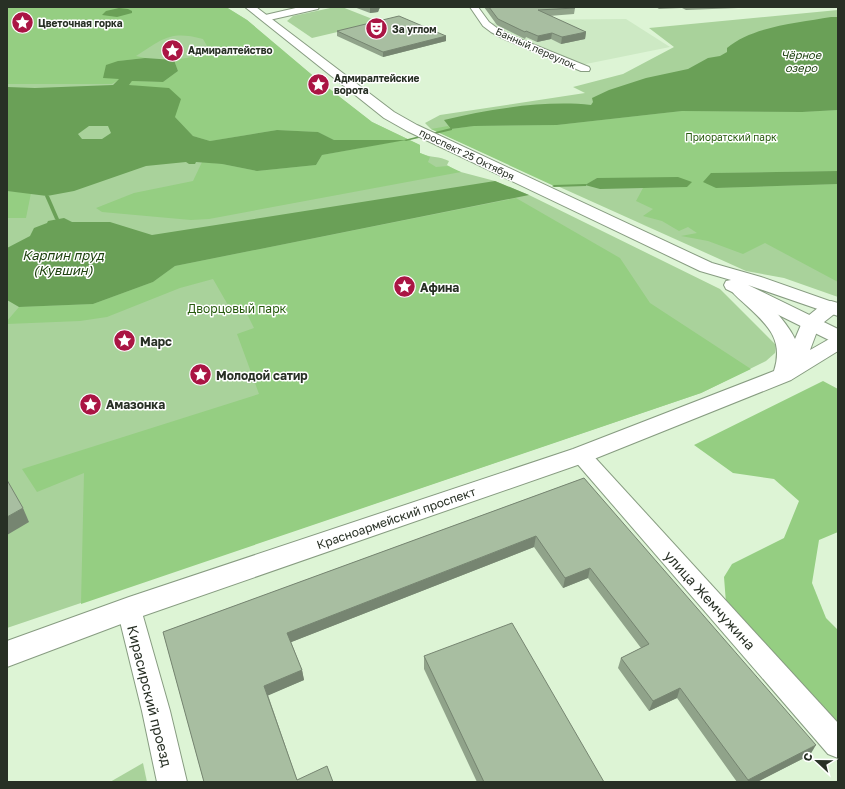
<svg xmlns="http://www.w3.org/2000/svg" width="845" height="789" viewBox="0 0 845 789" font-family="'Golos Text',sans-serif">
<rect width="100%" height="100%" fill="#ddf4d5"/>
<!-- built -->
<polygon fill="#cde9c4" points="626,19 670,47 581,65 514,37 486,24 512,20"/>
<!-- green -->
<g fill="#a9d29b">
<path d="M7,7H226L247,20L318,80L372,122L420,145V153C431,158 439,156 449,161L447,165L457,171L495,181L529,195L720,289L776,345L775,353L766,361L701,393L7,628Z"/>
<polygon points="335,7 342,7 380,22 312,38 287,21 293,16"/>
<polygon points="838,10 838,297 784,278 746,271 431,129 425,123 440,115 585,93 573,87 623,74 674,47 649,28"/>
<polygon points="143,763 147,782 110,782"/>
</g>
<!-- forest -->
<g fill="#95ce82">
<path d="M7,7H226L247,20L318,80L372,122L420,145V153L430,157L428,162L436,167L448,166L461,172L209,219L191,220L102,212L96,208L134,193L193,181L202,162L222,164L257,171L316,165L322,155L403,140H334L318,132L277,130L210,141L193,136L175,117L136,86L129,85L132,81L163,82L178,71L174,60L198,56L207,46L203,39C170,30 163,39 136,56L145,58L118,61L120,79L112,84H7Z"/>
<polygon points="838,110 838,171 711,173 716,188 838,184 838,282 765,243 743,254 708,241 681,236 697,233 688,227 679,231 662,221 643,216 653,209 636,201 643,188 686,187 597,178 585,185 554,186 431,129 448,126 451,129 474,126 557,125 682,111 802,112"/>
<polygon points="7,191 31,193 26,218 7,218"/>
<polygon points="516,198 620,258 650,303 751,369 701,393 81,604 84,473 37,492 22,469 259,394 237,334 254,328 245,310 232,312 213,279 180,288 107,317 80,321 7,324 7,321 19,307 93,304 153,282 175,266"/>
<polygon points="823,381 838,389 838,532 819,540 812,583 826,618 838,630 838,727 726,603 724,577 732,564 784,538 799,501 774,479 733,473 694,445"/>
</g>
<!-- water -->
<g fill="#6aa057" fill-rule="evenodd">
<polygon points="119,8 128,9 132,11 132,13 117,17 102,15 106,11"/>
<path d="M831,17H838V110L802,112L682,111L557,125L474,126L451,129L444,120C488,109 546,100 591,105L593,102L592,98L609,90L646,78L688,69L708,58L720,56L727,52V48C753,26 798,23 831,17Z"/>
<path d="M145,58L174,60L178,71L163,82L132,81L129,85L169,88L181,99L175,117L193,136L210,141L277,130L318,132L334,140H406L322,155L316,165L257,171L222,164L196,162L195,164H189L186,162L146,166L74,191L47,196L7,191V87L35,88L113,85L119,79L103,78L106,65L118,61ZM89,126H108L111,133L102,139H82L78,134Z"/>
<polygon points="838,171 838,184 716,188 703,182 711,173"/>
<polygon points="678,177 692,182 687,187 600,189 585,185 597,178"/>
<polygon points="495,181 529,195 175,266 153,282 93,304 19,307 7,300 7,248 30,236 34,228 47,223 48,221 64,218 72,222 110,222 152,235"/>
</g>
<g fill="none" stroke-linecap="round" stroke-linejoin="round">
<!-- stream -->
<g fill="#6aa057" fill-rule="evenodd">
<polygon points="451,128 452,128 452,130 406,141 404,140"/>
<polygon points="585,184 586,184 586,186 554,187 552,186 554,185"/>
<polygon points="46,195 49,196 59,219 58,220 56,220 55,219 45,196"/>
</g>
<defs>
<g id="street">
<polygon points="470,7 478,7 489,22 497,28 510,35 589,67 590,69 589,71 581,71 504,39 491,32 483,26"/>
<polygon points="581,448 588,450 838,723 838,758 828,754 574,460 571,455 574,450"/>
<polygon points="129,598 138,602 141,609 170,711 187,782 157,782 142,711 117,609 120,602"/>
</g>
<g id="secondary">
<polygon points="300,7 319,7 318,9 265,21 260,18 261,16"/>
<path d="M740,284C758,289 787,322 795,339L803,320L824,303L831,301L838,303V311L819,326L810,350L831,338L838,336V351L791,380L589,461L137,618L7,667V641L129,597L573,449L774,371C784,340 768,325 746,305C741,300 735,296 731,290L733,286Z"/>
</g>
<polygon id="primary" points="245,7 256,7 394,112 417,125 712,263 761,277 838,304 838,316 748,285 838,329 838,343 831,341 726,289 724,285 726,281 731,280 700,271 407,131 384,118"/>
</defs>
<!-- street casing -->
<use href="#street" stroke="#879c81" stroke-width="2"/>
<!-- secondary casing -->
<use href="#secondary" stroke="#879c81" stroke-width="2"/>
<!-- primary casing -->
<use href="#primary" stroke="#879c81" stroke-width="2"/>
<!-- street -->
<use href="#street" fill="#fff" fill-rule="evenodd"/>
<!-- secondary -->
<use href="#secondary" fill="#fff" fill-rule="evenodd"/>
<!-- primary -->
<use href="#primary" fill="#fff" fill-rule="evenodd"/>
</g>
<!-- wall -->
<g fill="#90a38a">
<polygon points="354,7 380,7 378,12 370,13"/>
<polygon points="484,7 574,7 575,8 574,14 549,16 586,32 585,39 561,44 551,39 537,42 526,37 525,39 497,25"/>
<polygon points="656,7 767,7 686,10 682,8 659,9"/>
<polygon points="337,31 446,36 446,41 383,57 337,36"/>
<polygon points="584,478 810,755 757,782 737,782 677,698 649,711 618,668 621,658 641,648 588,578 563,588 534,547 291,642 302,670 304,680 268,695 297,780 333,782 204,782 163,632"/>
<polygon points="424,656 604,782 477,782 424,669"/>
</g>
<!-- shaded-wall -->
<g fill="#768571">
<polygon points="374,7 380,7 378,12 370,13 370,8"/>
<polygon points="586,32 585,39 561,44 562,37"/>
<polygon points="552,33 551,39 537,42 538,36"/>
<polygon points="446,36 446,41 383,57 383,52"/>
<polygon points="23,508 29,522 7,535 7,517"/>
<polygon points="536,536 534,547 289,643 287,633"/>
<polygon points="590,568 588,578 563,588 565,578"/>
<polygon points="302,670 304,680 267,696 264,686"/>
<polygon points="680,688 677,698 649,711 653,701"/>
<polygon points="816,745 810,755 757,782 747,782 748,780"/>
</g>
<!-- building -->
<g fill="#a8bea1" stroke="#768571">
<polygon points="489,7 574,7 575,8 538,10 586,32 562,37 552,33 538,36 526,31 525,32 498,19"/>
<polygon points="399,16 446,36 383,52 337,31"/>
<polygon points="584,478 816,745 748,780 680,688 653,701 621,658 649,644 590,568 565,578 536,536 287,633 302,670 264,686 297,780 327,766 333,782 204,782 163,632"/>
<polygon points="7,480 23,508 7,517"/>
<polygon points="512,623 604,782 484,782 424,656"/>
</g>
<!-- icons -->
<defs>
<symbol id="sight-disc" viewBox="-11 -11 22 22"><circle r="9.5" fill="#aa1544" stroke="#fff"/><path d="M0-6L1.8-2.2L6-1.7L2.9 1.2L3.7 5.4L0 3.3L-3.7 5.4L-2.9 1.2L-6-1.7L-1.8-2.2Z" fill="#fff"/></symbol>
<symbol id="theatre-disc" viewBox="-11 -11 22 22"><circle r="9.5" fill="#aa1544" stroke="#fff"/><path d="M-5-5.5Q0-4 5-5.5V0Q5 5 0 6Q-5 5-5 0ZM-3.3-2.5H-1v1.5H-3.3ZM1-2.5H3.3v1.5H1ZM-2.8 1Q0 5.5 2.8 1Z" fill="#fff"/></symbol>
</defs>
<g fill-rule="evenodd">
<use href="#sight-disc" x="10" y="10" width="25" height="25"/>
<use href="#theatre-disc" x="364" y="16" width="25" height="25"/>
<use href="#sight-disc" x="160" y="38" width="25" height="25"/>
<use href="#sight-disc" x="306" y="72" width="25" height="25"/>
<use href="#sight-disc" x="392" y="274" width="25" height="25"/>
<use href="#sight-disc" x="112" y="328" width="25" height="25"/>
<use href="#sight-disc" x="188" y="362" width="25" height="25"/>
<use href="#sight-disc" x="78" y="392" width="25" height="25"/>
</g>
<g text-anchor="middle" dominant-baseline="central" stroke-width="3" stroke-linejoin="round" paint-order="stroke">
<!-- far-poi labels -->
<g font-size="10" font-weight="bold" fill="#283025" stroke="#fff" text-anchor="start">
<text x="38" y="23">Цветочная горка</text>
<text x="392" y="29">За углом</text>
<text x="188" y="50">Адмиралтейство</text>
<text x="334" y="78">Адмиралтейские<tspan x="334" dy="12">ворота</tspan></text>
</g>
<!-- far-street labels -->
<g font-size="10" fill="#283025" stroke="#fff">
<text transform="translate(536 48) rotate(24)">Банный переулок</text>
<text transform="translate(467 154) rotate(26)">проспект 25 Октября</text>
</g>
<!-- far-park labels -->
<g font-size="10" fill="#275b0e" stroke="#fff">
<text x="731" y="137">Приоратский парк</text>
</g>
<!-- far-water labels -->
<g font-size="11" font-style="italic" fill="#1d410e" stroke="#fff">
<text x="801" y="54">Чёрное<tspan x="801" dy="13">озеро</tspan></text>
</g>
<!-- poi labels -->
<g font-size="12" font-weight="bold" fill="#283025" stroke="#fff" text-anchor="start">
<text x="420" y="287">Афина</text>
<text x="140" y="341">Марс</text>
<text x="216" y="375">Молодой сатир</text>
<text x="106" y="404">Амазонка</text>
</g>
<!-- park labels -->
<g font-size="12" fill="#275b0e" stroke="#fff">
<text x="237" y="308">Дворцовый парк</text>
</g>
<!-- street labels -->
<g font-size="12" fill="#283025" stroke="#fff">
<text transform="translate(396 518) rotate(-19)">Красноармейский проспект</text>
</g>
<!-- water labels -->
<g font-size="13" font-style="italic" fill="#1d410e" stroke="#fff">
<text x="63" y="255">Карпин пруд<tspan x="63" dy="15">(Кувшин)</tspan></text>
</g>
<!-- near-street labels -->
<g font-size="14" fill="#283025" stroke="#fff">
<text transform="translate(710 600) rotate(48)">улица Жемчужина</text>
<text transform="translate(150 696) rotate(76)">Кирасирский проезд</text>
</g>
</g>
<!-- border -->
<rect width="845" height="789" fill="none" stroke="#283025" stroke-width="16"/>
<!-- north arrow -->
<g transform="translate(817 761) rotate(292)" stroke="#ffffff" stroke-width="3" paint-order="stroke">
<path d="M0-3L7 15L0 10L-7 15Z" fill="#283025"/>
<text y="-6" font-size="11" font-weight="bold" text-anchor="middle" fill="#283025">С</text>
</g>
</svg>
